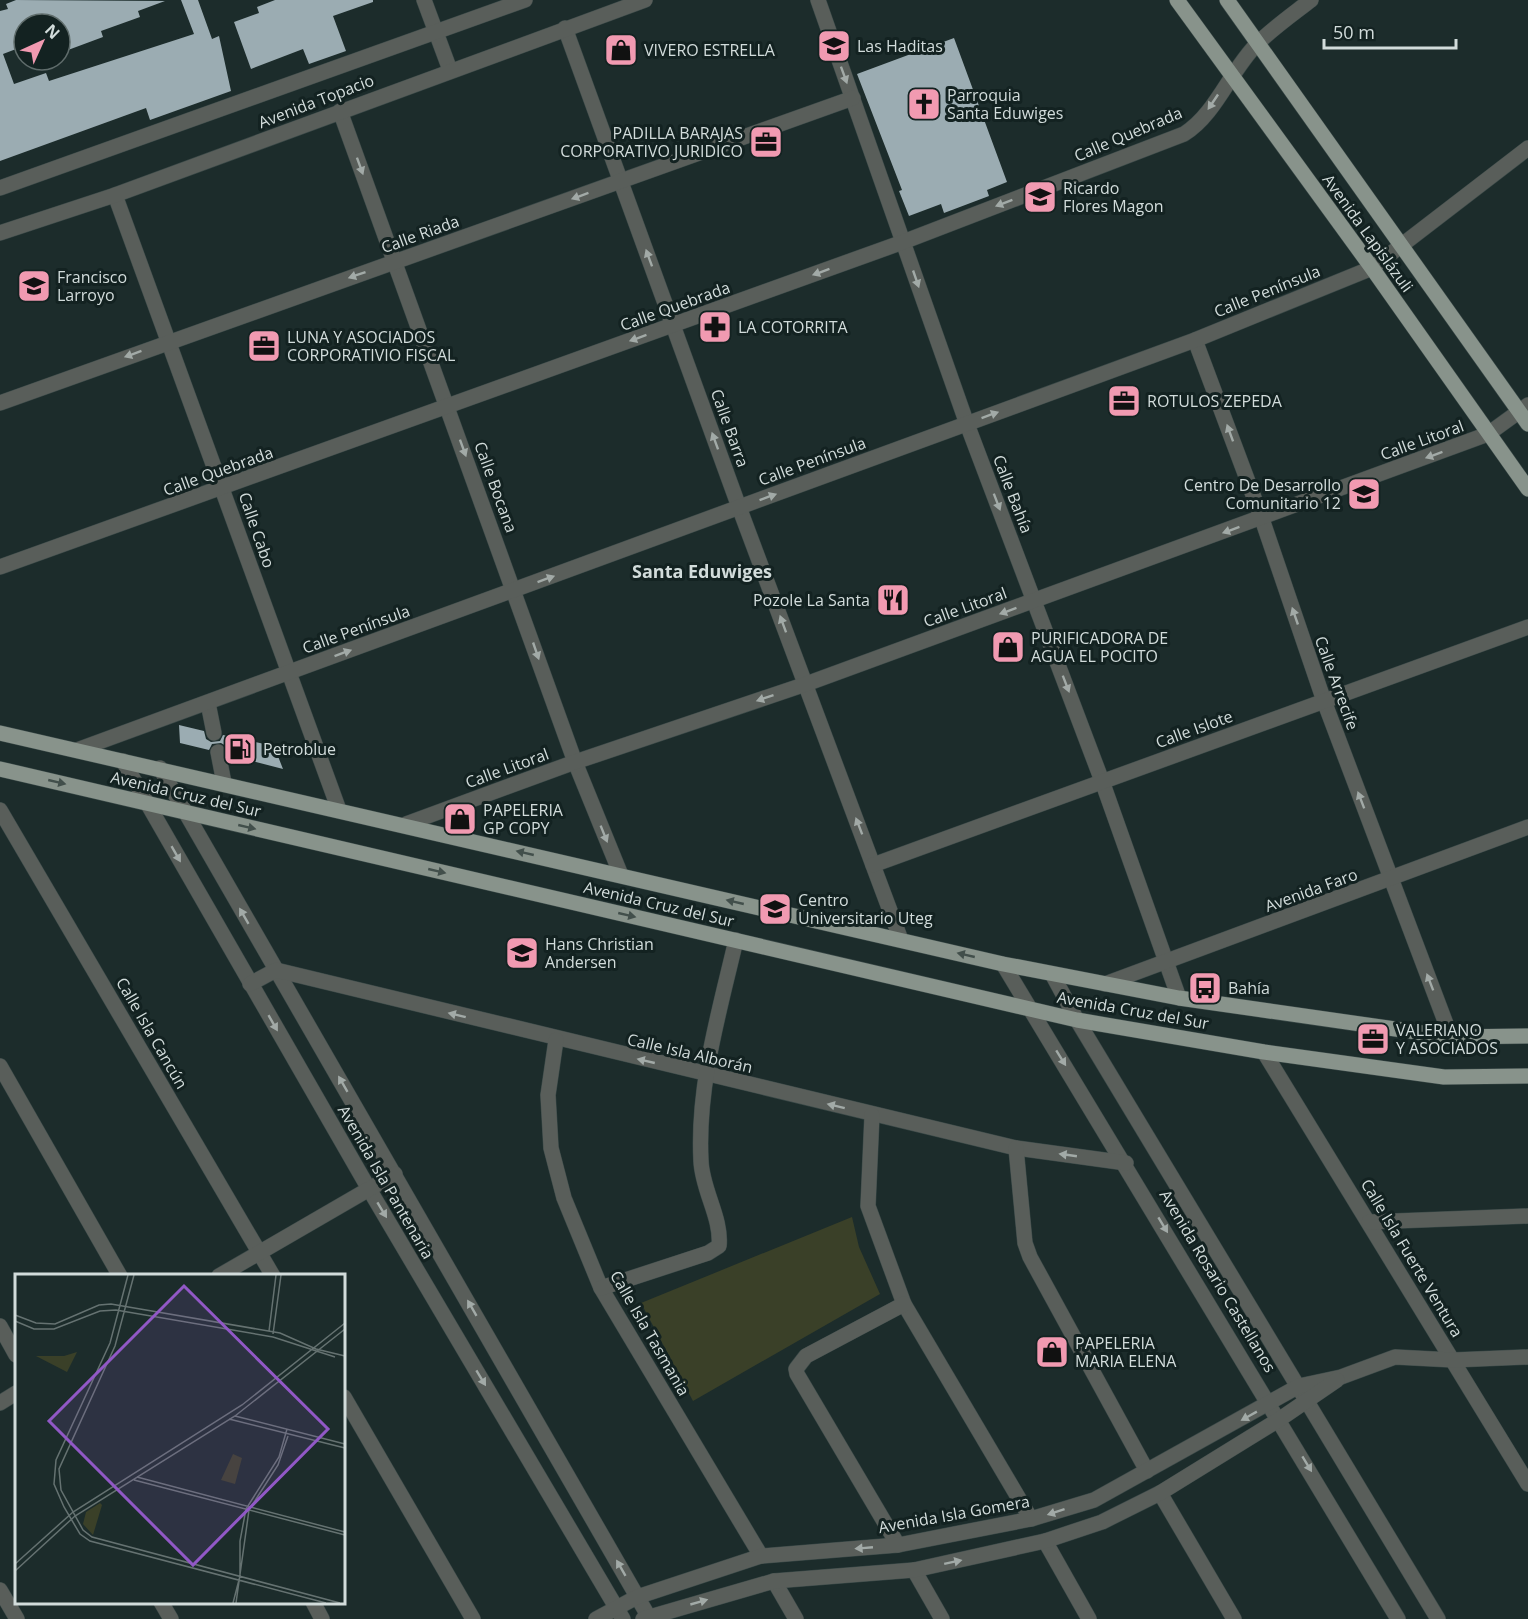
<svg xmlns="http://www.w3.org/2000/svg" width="1528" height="1619" viewBox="0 0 1528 1619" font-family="'Open Sans',sans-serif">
<rect width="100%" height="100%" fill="#1c2c2b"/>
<!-- park -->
<polygon fill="#3a4028" points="852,1217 859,1247 880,1294 693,1401 641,1303"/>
<!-- building -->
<g fill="#9bacb2">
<polygon points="16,0 165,1 138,11 140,17 101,31 103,37 60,53 60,24 24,24 24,46 3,54 14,84 46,73 49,81 194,34 181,0 198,0 212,39 219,36 231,91 150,120 146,108 0,161 0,11 8,9 6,4"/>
<polygon points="275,0 373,0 373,2 333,16 346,51 309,64 303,49 251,69 234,22 259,13 257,7"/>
<polygon points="954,38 1007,182 987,190 989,196 944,213 941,204 909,216 899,191 902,190 857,74"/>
<polygon points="179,725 204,731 206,739 211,742 220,741 223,735 274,746 283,769 229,755 226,746 221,743 212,744 209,750 180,743"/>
</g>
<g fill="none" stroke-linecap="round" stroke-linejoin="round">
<defs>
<g id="minor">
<polyline points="424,0 450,70"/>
<polyline points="818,0 967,424 1102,781 1179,998"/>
<polyline points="565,28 739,507 901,940"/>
<polyline points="340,111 575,762 621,875"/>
<polyline points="0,188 525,0"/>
<polyline points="115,195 339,810"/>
<polyline points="0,233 115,195 645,0"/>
<polyline points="1195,340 1262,519 1324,701 1451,1037"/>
<polyline points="0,403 853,98"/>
<path d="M0,567L903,242L1184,134C1216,114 1230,71 1257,44C1273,28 1293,14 1311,0"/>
<polyline points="208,703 214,733"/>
<polyline points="77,750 1195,340 1372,268 1528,148"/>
<polyline points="218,752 224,783"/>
<polyline points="123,761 369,1189 623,1619"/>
<polyline points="160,768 650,1619"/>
<polyline points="0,810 273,1276"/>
<polyline points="406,824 575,762 806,684 1488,434 1528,405"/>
<polyline points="873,865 1528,627"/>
<polyline points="1003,964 1398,1619"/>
<polyline points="1052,974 1077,1020 1438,1619"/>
<polyline points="250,984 276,970 1016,1148 1126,1163"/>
<polyline points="1105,984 1528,827"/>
<polyline points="556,1040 548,1095 551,1148 564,1198 601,1288 761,1556"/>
<polyline points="1264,1052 1528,1484"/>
<polyline points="0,1066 120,1276"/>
<polyline points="872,1115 868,1206 904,1304 1031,1519"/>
<polyline points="1016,1148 1025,1243 1030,1257 1147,1471"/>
<polyline points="1369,1222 1528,1216"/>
<polyline points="219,1276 395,1174"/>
<path d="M601,1288L708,1253L719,1246C722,1218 702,1190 701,1161C697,1086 719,1013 736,940"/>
<polyline points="0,1326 16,1355"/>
<polyline points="344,1397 473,1619"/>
<polyline points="0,1403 16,1393"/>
<polyline points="1160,1493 1234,1619"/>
<polyline points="1045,1541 1089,1619"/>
<polyline points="898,1545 797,1374 796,1369 806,1356 904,1304"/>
<polyline points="914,1570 942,1619"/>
<polyline points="774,1581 796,1619"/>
<polyline points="0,1590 17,1619"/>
<polyline points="161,1602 171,1619"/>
<polyline points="313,1602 322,1619"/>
<polyline points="596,1619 637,1597 761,1556 898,1545 1031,1519 1094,1500 1299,1386 1341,1377 1395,1357 1453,1360 1528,1357"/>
<polyline points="643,1619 774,1581 914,1570 1045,1541 1102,1522 1160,1493 1280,1419 1337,1380"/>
</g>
<g id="major">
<polyline points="1177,0 1372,268 1528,489"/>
<polyline points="1227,0 1528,424"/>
<polyline points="0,733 1003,964 1179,998 1451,1037 1528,1036"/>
<polyline points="0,769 1077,1020 1264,1052 1444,1077 1528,1076"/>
</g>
</defs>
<!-- minor casing -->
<use href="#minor" stroke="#394847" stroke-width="16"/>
<!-- major casing -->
<use href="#major" stroke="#394847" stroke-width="16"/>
<!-- minor -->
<use href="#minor" stroke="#595e5a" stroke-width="15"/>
<!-- major -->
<use href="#major" stroke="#88938b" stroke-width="15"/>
</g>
<!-- one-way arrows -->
<defs><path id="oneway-solid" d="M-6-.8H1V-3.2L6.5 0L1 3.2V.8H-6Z" transform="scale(1.5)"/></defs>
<g fill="#a2aaa7">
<use href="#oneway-solid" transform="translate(844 75) rotate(70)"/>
<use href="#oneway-solid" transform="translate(1213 102) rotate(124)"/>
<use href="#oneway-solid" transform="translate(360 166) rotate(70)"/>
<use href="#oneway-solid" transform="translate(580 196) rotate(160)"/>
<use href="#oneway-solid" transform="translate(1004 203) rotate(159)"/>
<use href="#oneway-solid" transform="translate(649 258) rotate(-110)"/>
<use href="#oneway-solid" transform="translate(821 272) rotate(160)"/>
<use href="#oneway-solid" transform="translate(357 275) rotate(161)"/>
<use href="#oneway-solid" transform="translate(916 279) rotate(71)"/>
<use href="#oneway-solid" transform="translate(638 338) rotate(160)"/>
<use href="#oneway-solid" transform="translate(133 354) rotate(160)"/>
<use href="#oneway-solid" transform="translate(990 415) rotate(-20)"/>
<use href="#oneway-solid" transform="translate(1230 433) rotate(-110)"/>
<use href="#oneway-solid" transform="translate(715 441) rotate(-110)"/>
<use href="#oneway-solid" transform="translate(463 448) rotate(70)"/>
<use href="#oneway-solid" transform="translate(1434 455) rotate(160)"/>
<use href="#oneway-solid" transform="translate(768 497) rotate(-20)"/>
<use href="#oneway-solid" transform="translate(997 502) rotate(69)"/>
<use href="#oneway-solid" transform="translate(1231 530) rotate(160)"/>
<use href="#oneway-solid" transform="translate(546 579) rotate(-20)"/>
<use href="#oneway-solid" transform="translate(1008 611) rotate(160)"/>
<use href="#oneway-solid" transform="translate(1295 616) rotate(-109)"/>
<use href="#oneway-solid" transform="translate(783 624) rotate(-110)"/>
<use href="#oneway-solid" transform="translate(536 651) rotate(71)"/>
<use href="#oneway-solid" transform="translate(343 653) rotate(-20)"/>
<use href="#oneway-solid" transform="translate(1066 684) rotate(69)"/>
<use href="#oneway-solid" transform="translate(765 698) rotate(161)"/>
<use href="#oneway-solid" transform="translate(1361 800) rotate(-111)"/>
<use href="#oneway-solid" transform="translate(859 826) rotate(-111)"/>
<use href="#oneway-solid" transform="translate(604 834) rotate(68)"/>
<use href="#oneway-solid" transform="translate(176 854) rotate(60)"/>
<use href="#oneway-solid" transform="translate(244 916) rotate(-120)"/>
<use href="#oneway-solid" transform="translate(1430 982) rotate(-111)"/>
<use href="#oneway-solid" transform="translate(457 1015) rotate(-166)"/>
<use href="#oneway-solid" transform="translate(273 1023) rotate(60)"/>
<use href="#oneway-solid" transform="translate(1061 1058) rotate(58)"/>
<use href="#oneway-solid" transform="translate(646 1061) rotate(-167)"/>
<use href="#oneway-solid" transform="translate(343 1084) rotate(-120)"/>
<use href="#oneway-solid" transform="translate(836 1106) rotate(-166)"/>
<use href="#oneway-solid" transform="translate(1068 1155) rotate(-172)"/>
<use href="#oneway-solid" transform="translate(382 1210) rotate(59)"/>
<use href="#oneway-solid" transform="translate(1163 1225) rotate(59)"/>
<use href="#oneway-solid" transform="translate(472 1308) rotate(-120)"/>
<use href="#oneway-solid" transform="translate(481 1378) rotate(59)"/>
<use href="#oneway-solid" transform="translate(1249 1416) rotate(151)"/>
<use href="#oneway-solid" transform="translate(1307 1464) rotate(59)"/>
<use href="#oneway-solid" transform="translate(1056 1512) rotate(162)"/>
<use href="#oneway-solid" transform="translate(864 1548) rotate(175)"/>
<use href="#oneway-solid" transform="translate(953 1562) rotate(-12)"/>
<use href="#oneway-solid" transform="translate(621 1568) rotate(-120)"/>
<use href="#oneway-solid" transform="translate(699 1602) rotate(-16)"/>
</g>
<g fill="#424f4b">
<use href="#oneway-solid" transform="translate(57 782) rotate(13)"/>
<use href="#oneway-solid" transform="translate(247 827) rotate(13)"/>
<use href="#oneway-solid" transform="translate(525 853) rotate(-167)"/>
<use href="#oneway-solid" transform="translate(437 871) rotate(13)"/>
<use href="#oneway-solid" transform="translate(735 902) rotate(-167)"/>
<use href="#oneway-solid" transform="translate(627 915) rotate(13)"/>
<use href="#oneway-solid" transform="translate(966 955) rotate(-167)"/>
</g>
<!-- icons -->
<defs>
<symbol id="school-square" viewBox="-11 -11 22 22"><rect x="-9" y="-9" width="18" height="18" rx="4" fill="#f19ab1" stroke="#132221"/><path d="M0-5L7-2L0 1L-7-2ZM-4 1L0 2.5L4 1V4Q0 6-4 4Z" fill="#111"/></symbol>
<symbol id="shop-square" viewBox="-11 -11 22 22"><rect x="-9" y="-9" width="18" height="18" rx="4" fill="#f19ab1" stroke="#132221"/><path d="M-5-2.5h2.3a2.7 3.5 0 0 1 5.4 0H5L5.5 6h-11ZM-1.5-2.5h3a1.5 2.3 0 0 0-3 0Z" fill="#111"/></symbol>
<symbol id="church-square" viewBox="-11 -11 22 22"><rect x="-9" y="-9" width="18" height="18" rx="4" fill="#f19ab1" stroke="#132221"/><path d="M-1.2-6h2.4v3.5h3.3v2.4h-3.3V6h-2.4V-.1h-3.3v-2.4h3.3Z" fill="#111"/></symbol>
<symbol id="office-square" viewBox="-11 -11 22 22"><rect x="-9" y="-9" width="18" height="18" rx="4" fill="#f19ab1" stroke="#132221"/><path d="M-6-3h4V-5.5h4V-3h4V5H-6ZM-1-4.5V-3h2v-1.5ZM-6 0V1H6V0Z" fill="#111"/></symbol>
<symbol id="pharmacy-square" viewBox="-11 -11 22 22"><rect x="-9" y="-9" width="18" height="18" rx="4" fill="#f19ab1" stroke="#132221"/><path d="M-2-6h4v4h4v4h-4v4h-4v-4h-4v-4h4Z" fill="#111"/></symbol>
<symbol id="restaurant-square" viewBox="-11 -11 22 22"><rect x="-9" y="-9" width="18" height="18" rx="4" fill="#f19ab1" stroke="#132221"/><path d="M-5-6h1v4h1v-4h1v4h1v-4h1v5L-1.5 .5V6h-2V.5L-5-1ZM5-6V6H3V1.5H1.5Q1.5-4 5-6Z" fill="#111"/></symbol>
<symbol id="fuel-square" viewBox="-11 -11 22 22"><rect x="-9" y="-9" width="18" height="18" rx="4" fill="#f19ab1" stroke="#132221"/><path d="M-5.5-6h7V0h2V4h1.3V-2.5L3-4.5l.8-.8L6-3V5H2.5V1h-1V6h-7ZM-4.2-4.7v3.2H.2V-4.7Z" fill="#111"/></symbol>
<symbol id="university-square" viewBox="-11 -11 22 22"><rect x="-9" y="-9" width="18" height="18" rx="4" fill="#f19ab1" stroke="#132221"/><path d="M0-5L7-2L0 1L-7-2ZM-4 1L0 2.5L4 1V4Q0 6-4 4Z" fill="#111"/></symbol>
<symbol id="bus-square" viewBox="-11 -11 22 22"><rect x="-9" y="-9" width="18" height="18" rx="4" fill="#f19ab1" stroke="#132221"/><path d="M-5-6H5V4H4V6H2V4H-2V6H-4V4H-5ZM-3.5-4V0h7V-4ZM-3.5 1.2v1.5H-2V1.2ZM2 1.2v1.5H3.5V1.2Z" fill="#111"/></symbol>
</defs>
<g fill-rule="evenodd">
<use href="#school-square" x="815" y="27" width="38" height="38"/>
<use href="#shop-square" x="602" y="31" width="38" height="38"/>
<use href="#church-square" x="905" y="85" width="38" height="38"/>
<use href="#office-square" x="747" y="123" width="38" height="38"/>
<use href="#school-square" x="1021" y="178" width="38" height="38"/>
<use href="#school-square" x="15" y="267" width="38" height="38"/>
<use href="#pharmacy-square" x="696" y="308" width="38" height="38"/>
<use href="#office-square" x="245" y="327" width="38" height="38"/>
<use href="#office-square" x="1105" y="382" width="38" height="38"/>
<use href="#school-square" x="1345" y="475" width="38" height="38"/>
<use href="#restaurant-square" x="874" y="581" width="38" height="38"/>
<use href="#shop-square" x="989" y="628" width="38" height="38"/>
<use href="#fuel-square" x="221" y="730" width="38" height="38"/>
<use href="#shop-square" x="441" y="800" width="38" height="38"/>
<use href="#university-square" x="756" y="890" width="38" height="38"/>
<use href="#school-square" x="503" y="934" width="38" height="38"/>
<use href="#bus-square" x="1186" y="969" width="38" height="38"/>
<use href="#office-square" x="1354" y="1020" width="38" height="38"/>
<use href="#shop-square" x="1033" y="1333" width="38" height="38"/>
</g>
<g text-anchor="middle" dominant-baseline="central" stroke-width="6" stroke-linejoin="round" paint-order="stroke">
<!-- poi labels -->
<g font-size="16" fill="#d2dcdb" stroke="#132221" text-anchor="start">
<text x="857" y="46">Las Haditas</text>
<text x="644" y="50">VIVERO ESTRELLA</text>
<text x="947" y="95">Parroquia<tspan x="947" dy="18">Santa Eduwiges</tspan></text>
<text x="743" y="133" text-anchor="end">PADILLA BARAJAS<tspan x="743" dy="18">CORPORATIVO JURIDICO</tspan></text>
<text x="1063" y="188">Ricardo<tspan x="1063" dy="18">Flores Magon</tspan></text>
<text x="57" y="277">Francisco<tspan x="57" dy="18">Larroyo</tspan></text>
<text x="738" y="327">LA COTORRITA</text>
<text x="287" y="337">LUNA Y ASOCIADOS<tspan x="287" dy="18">CORPORATIVIO FISCAL</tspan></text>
<text x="1147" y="401">ROTULOS ZEPEDA</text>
<text x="1341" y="485" text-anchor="end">Centro De Desarrollo<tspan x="1341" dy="18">Comunitario 12</tspan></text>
<text x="870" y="600" text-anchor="end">Pozole La Santa</text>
<text x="1031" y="638">PURIFICADORA DE<tspan x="1031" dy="18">AGUA EL POCITO</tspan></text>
<text x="263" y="749">Petroblue</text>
<text x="483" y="810">PAPELERIA<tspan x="483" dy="18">GP COPY</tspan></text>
<text x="798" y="900">Centro<tspan x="798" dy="18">Universitario Uteg</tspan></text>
<text x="545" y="944">Hans Christian<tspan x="545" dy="18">Andersen</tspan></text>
<text x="1228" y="988">Bahía</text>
<text x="1396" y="1030">VALERIANO<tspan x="1396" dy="18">Y ASOCIADOS</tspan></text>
<text x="1075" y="1343">PAPELERIA<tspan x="1075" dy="18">MARIA ELENA</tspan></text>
</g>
<!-- street labels -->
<g font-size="16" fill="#d2dcdb" stroke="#132221">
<text transform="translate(316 101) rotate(-21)">Avenida Topacio</text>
<text transform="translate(1128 134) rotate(-23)">Calle Quebrada</text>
<text transform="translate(1368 233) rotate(54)">Avenida Lapislázuli</text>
<text transform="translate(420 234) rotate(-20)">Calle Riada</text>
<text transform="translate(1267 291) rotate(-22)">Calle Península</text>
<text transform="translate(675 306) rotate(-20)">Calle Quebrada</text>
<text transform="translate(730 428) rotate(70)">Calle Barra</text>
<text transform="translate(1422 440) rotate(-20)">Calle Litoral</text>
<text transform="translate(812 461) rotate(-20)">Calle Península</text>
<text transform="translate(218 471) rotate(-20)">Calle Quebrada</text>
<text transform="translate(496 487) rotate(70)">Calle Bocana</text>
<text transform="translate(1013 494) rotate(69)">Calle Bahía</text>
<text transform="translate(257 530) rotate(71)">Calle Cabo</text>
<text transform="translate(965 607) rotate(-20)">Calle Litoral</text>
<text transform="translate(356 629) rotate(-20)">Calle Península</text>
<text transform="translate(1337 683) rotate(70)">Calle Arrecife</text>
<text transform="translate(1194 729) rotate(-20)">Calle Islote</text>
<text transform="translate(507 768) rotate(-20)">Calle Litoral</text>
<text transform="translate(186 794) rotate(13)">Avenida Cruz del Sur</text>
<text transform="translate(1311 890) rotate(-20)">Avenida Faro</text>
<text transform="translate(659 904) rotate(13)">Avenida Cruz del Sur</text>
<text transform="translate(1133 1010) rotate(10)">Avenida Cruz del Sur</text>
<text transform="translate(152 1033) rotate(60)">Calle Isla Cancún</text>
<text transform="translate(690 1053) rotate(13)">Calle Isla Alborán</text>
<text transform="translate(386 1182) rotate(60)">Avenida Isla Pantenaria</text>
<text transform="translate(1412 1258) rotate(59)">Calle Isla Fuerte Ventura</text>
<text transform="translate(1218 1281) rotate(59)">Avenida Rosario Castellanos</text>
<text transform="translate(650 1333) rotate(60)">Calle Isla Tasmania</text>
<text transform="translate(954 1514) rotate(-10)">Avenida Isla Gomera</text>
</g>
<!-- neighbourhood labels -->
<g font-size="18" font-weight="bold" fill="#d2dcdb" stroke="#132221">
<text x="702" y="571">Santa Eduwiges</text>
</g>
</g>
<!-- overview -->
<g transform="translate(15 1274)">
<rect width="330" height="330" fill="#1c2c2b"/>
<path d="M62,78L52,98L21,82H49ZM218,180L227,184L220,210L206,206ZM85,229L87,231L78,261L68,250L71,238Z" fill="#3a4028"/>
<path fill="none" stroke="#657271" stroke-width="1.5" d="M113,1L95,69L41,186L39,210L49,233L65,260L75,267L311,329M119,1L100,72L44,195L46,216L68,256L77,263L325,329M0,41L21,49L40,50L84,31L96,30L265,59L301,75L330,82M0,47L19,55H39L85,37L101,36L258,63L320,83M254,57L261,1M258,60L266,1M220,142L330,170M214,145L330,174M122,203L330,258M119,206L330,261M0,290L58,238L227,131L330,49M0,297L60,242L220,142L330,55M218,329L225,302V267L231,235L264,183L272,155M221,329L234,236L263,191L273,162"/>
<path fill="#9158c6" fill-opacity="0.15" stroke="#9158c6" stroke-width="3" d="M169,12L313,155L178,291L34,147Z"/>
<rect width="330" height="330" fill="none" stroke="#d2dcdb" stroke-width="3"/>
</g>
<!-- north arrow -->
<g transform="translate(42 42) rotate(45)"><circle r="28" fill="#132221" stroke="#5f6c6b" stroke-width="1.5"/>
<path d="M0-4.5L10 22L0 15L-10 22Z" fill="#f19ab1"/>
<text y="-9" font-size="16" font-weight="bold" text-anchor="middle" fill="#d2dcdb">N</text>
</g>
<!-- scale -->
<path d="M1324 39v9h132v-9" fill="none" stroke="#d2dcdb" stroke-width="3"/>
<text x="1333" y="39" font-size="18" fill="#d2dcdb" stroke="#132221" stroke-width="4.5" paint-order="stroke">50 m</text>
</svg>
